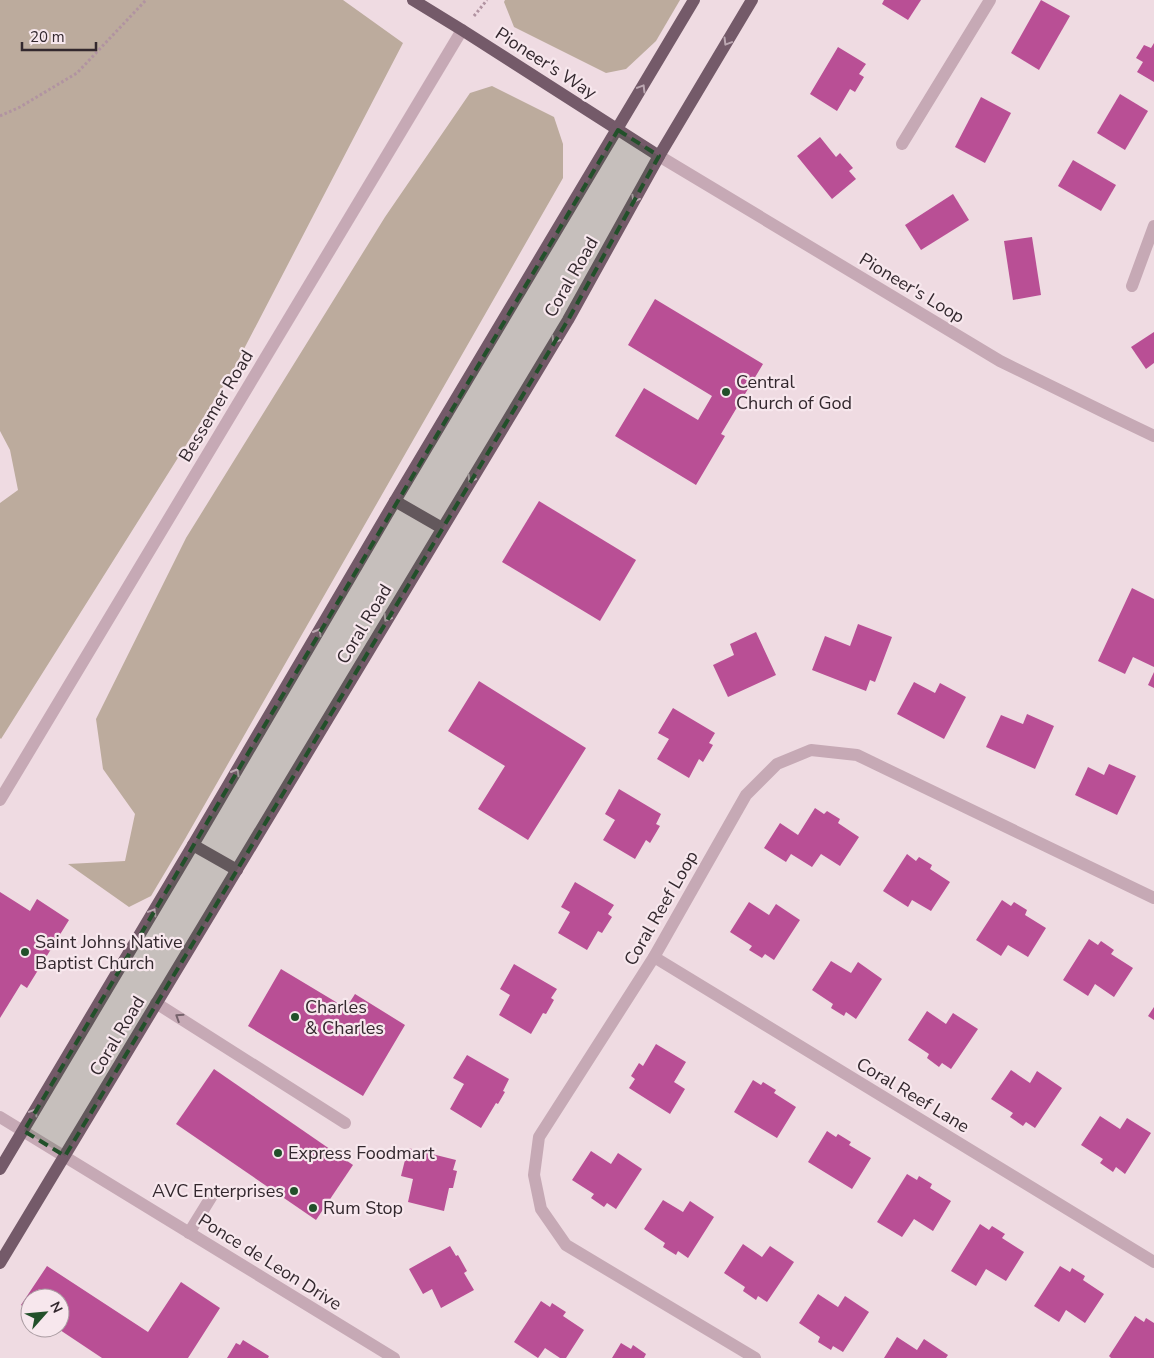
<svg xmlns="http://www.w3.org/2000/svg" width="1154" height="1358" viewBox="0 0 1154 1358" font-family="'Nunito Sans',sans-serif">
<rect width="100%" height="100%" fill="#efdbe2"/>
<!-- green -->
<g fill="#bcab9d">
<polygon points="0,0 343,0 403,43 232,372 1,739 0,738 0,503 18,490 10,450 0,431"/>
<polygon points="505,0 680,0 656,41 626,69 606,73 514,27 504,2"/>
<polygon points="492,86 554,117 563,144 563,178 185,839 151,896 129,907 68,864 125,861 135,814 103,769 96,719 186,538 385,217 470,93"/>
</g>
<!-- building -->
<g fill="#b94f95">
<polygon points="884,0 921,0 908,20 882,4"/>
<polygon points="1041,0 1070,16 1039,70 1011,53"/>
<polygon points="1154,43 1154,82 1137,72 1143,62 1136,58 1144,45 1151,48"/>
<polygon points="838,47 866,64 859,74 864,77 855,92 850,89 837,111 810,94"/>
<polygon points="1120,94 1148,111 1125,150 1097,133"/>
<polygon points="981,97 1011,113 985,163 955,147"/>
<polygon points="820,137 836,157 840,153 853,168 849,171 856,179 832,199 797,156"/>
<polygon points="1073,160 1116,185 1101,211 1058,186"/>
<polygon points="953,194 969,220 921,250 905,225"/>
<polygon points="1032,237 1041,295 1013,300 1004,241"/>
<polygon points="655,299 763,364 721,434 725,436 696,485 615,436 644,388 698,420 712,396 628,345"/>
<polygon points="1154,332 1154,363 1146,369 1131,347"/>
<polygon points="539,501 636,560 600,621 502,562"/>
<polygon points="1132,588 1154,599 1154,667 1133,657 1125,674 1098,661"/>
<polygon points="858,624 892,637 875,682 870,680 866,691 812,670 825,636 850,646"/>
<polygon points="756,632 776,675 728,697 713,665 734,655 730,644"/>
<polygon points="1154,672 1154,688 1148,685"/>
<polygon points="479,681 586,748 528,840 478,809 505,766 448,731"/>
<polygon points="914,682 935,693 940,683 966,697 944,739 897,714"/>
<polygon points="673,708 715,733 709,743 713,745 703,762 699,759 689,778 657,759 669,739 658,733"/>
<polygon points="1027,714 1054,726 1035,769 986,747 1001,715 1023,724"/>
<polygon points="1109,764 1136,776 1117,815 1075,795 1088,767 1104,775"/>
<polygon points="619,789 661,814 656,824 660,826 650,843 646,840 635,859 603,840 615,820 605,814"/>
<polygon points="815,808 824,814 827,811 840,819 838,823 859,837 840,866 821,854 812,867 791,854 786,862 764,848 780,823 798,835"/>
<polygon points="907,854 916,861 919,857 932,865 930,869 950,882 931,911 912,900 908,907 883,891"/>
<polygon points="575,882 614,905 608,914 612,917 602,933 598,931 587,950 558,933 570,912 561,907"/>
<polygon points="0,892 30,911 37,899 69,920 27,988 21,984 0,1018"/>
<polygon points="1002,900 1011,906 1014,902 1027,910 1025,915 1046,928 1028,957 1008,945 1001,956 976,940"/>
<polygon points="749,902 769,915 776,904 800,920 774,960 765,954 762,958 749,950 752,946 730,932"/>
<polygon points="1089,939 1098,945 1101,941 1114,950 1111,954 1133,968 1114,997 1095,984 1088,996 1063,980"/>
<polygon points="831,961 851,973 858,962 882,979 856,1019 846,1012 844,1016 831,1008 833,1004 812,990"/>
<polygon points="514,964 557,989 551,998 554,1000 546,1014 543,1013 531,1034 499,1015 510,995 500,989"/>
<polygon points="281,969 346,1008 355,994 405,1025 363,1096 248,1026"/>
<polygon points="1154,1007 1154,1020 1148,1016"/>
<polygon points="927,1011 946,1024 953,1013 978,1029 951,1069 942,1063 939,1067 927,1058 929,1054 908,1040"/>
<polygon points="656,1044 686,1062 674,1082 685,1089 670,1114 629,1088 635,1079 631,1076 639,1063 643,1066"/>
<polygon points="467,1055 509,1079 503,1091 505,1092 498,1104 496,1103 481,1128 450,1109 464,1084 453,1078"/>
<polygon points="214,1069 353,1165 316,1220 176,1124"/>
<polygon points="1011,1070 1030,1083 1037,1071 1062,1088 1035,1128 1026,1122 1023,1126 1010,1117 1013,1113 991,1099"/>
<polygon points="753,1080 761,1085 763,1082 776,1090 774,1093 796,1107 777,1138 734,1112"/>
<polygon points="1100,1116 1120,1129 1127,1118 1151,1133 1125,1174 1116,1167 1113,1172 1100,1163 1103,1159 1081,1145"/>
<polygon points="827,1131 836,1137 838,1134 851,1142 849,1145 871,1158 852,1189 808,1162"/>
<polygon points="408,1148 456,1160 453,1170 457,1171 453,1188 449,1188 444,1211 408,1202 413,1179 401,1176"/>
<polygon points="591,1151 611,1164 618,1153 642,1169 616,1209 607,1203 604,1207 591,1198 594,1194 572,1180"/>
<polygon points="907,1174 917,1180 919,1176 932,1184 930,1188 951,1201 933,1231 914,1219 902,1237 877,1222"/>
<polygon points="663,1200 683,1212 690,1201 714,1217 688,1258 678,1251 676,1255 663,1247 665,1243 644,1229"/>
<polygon points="980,1224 989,1230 992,1226 1005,1234 1002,1238 1024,1252 1006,1281 986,1269 976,1286 951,1271"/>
<polygon points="743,1244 762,1257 770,1246 794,1262 767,1302 758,1296 756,1300 743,1291 745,1287 724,1273"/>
<polygon points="450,1246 456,1256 458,1255 467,1271 464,1273 474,1290 441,1308 432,1289 423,1294 409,1269"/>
<polygon points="47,1266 148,1332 181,1282 220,1308 188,1358 102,1358 57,1328 60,1328 60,1298 30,1298 30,1311 21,1305"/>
<polygon points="1060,1266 1070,1272 1072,1268 1085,1276 1083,1280 1104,1294 1085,1323 1066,1310 1059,1322 1034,1306"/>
<polygon points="818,1294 838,1307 845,1296 869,1312 843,1352 833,1346 831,1350 818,1342 820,1337 799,1323"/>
<polygon points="541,1301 550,1307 552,1303 566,1312 563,1316 584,1330 566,1358 560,1358 545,1348 538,1358 514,1342"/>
<polygon points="1135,1316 1144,1322 1146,1318 1154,1323 1154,1358 1111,1358 1109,1356"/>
<polygon points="897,1337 917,1350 924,1339 948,1355 946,1358 884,1358"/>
<polygon points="243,1340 269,1356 268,1358 227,1358 236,1343 240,1345"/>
<polygon points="621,1343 631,1349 633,1345 646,1354 644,1358 612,1358"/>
</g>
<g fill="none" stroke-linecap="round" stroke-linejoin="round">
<!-- path -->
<g stroke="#b193a1" stroke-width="3" stroke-dasharray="2.5 2.5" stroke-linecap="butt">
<polyline points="474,16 487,0"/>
<polyline points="0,116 20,107 77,73 146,0"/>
</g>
<!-- minor -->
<g stroke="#c6a9b5" stroke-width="12">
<polyline points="902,144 990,0"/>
<polyline points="659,156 1000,361 1106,413 1154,436"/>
<polyline points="1132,286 1154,226"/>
<polyline points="0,800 462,30"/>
<polyline points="654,957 1154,1262"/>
<polyline points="156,1003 345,1123"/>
<polyline points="0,1117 394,1358"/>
<polyline points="189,1233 213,1194"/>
<polyline points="755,1358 566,1245 541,1209 534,1175 539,1137 654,957 746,795 777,764 811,750 857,755 1154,898"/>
</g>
<!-- major -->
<g stroke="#745a69" stroke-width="12">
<polyline points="413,0 462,30 659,156"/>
<polyline points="395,501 442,528"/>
<polyline points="193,845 237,870"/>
<polyline points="0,1169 193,845 395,501 694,0"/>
<polyline points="0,1263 568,320 659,156 752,0"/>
</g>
</g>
<!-- one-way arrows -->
<defs><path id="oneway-chevron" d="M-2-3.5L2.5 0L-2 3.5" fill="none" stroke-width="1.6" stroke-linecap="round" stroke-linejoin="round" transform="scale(1.25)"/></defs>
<g stroke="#bca8b2">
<use href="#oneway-chevron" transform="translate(727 42) rotate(121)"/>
<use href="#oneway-chevron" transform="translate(642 88) rotate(-59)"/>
<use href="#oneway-chevron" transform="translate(635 199) rotate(119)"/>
<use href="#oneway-chevron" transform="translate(555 340) rotate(121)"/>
<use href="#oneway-chevron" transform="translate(471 479) rotate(121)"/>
<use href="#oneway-chevron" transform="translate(387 618) rotate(121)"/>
<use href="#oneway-chevron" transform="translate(318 632) rotate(-60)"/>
<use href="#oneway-chevron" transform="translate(236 772) rotate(-60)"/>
<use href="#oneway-chevron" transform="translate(153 912) rotate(-59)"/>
<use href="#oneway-chevron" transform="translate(34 1112) rotate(-59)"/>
</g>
<use stroke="#75626b" href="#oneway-chevron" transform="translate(179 1017) rotate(-147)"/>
<!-- marked area -->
<path fill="#22502a" fill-opacity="0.2" stroke="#22502a" stroke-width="4" stroke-dasharray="10 6" stroke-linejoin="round" d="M618,130L659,156L568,320L65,1156L24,1131Z"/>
<!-- markers -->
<g fill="#22502a" stroke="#f7e7ed" stroke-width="2">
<circle cx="726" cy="392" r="5"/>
<circle cx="25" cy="952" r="5"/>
<circle cx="295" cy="1017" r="5"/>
<circle cx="278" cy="1153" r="5"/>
<circle cx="294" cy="1191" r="5"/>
<circle cx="313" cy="1208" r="5"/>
</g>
<g text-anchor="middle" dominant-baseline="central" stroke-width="4.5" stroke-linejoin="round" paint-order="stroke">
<!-- street labels -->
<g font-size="18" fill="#33282e" stroke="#f7e7ed">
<text transform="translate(546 63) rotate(33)">Pioneer's Way</text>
<text transform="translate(571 277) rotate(-60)">Coral Road</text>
<text transform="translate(912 288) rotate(31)">Pioneer's Loop</text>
<text transform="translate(216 406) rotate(-59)">Bessemer Road</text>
<text transform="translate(364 624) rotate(-59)">Coral Road</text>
<text transform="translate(661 908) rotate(-60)">Coral Reef Loop</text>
<text transform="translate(117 1036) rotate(-59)">Coral Road</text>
<text transform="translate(913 1095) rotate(31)">Coral Reef Lane</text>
<text transform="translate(270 1262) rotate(32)">Ponce de Leon Drive</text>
</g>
<!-- poi labels -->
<g font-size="18" fill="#33282e" stroke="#f7e7ed" text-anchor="start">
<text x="736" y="382">Central<tspan x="736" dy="21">Church of God</tspan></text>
<text x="35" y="942">Saint Johns Native<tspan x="35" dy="21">Baptist Church</tspan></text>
<text x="305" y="1007">Charles<tspan x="305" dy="21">&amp; Charles</tspan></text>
<text x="288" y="1153">Express Foodmart</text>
<text x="284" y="1191" text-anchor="end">AVC Enterprises</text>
<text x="323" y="1208">Rum Stop</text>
</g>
</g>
<!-- north arrow -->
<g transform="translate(45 1313) rotate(63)"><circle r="24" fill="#f7e7ed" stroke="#a99ba1"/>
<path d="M0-4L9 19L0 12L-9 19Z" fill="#22502a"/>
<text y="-8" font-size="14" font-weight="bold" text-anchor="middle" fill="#33282e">N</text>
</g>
<!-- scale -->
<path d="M22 42v8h74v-8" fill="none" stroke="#33282e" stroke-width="2.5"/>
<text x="30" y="42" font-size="15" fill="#33282e" stroke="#f7e7ed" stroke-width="4" paint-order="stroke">20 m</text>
</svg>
